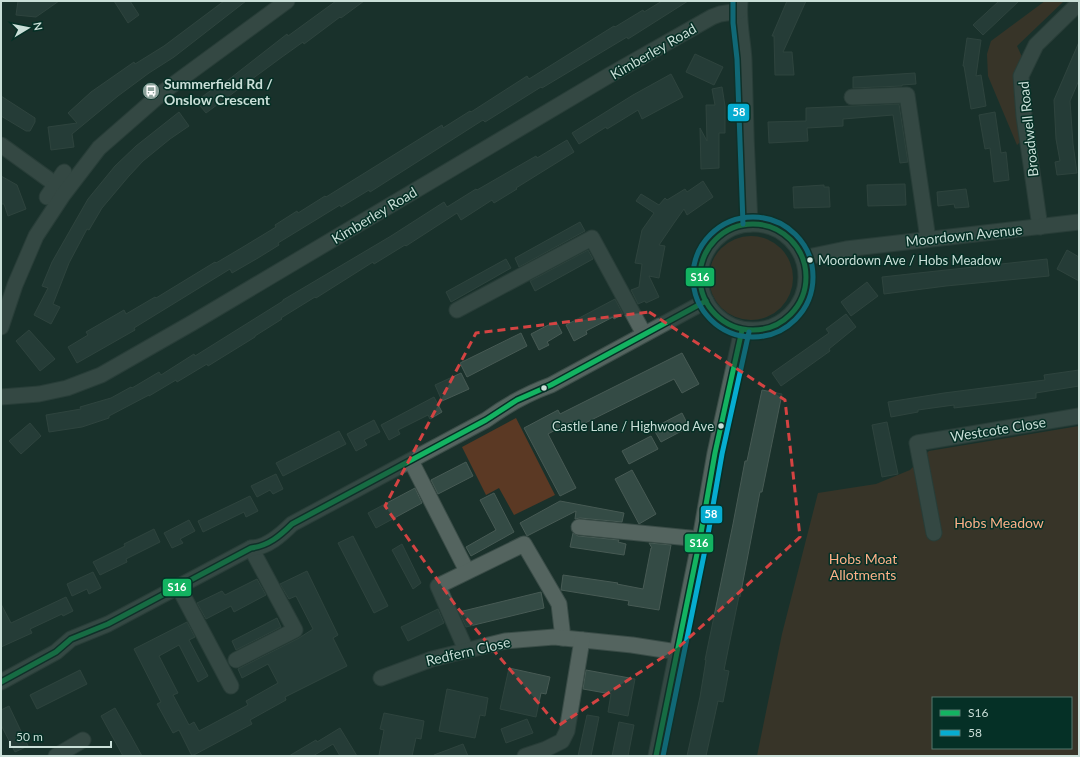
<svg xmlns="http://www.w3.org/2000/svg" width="1080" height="757" viewBox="0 0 1080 757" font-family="Lato,sans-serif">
<rect width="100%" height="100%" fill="#1a312b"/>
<!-- green -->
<g fill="#5b3924" fill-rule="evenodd">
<polygon points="1045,1 1064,1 1017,46 1022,57 1014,82 1023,139 1017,145 988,76 987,54 991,41"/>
<circle cx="751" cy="278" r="42"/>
<polygon points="516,418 555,495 514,515 499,488 486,495 462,447"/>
<path d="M1079,426V756H757L782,634L818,493L876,484L910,470L929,451ZM933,698H1071V748H933Z"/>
</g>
<!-- building -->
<g fill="#344b45" stroke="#475a54">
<polygon points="18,1 59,1 36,17 16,15"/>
<polygon points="114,1 130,1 139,15 128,23"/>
<polygon points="224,1 246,1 174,57 149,73 118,96 72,134 74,147 51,150 48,127 77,123 68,113 91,92 134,62 135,64 164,46"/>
<polygon points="336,1 364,1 341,18 340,17 304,44 303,42 282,57 206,113 196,101 213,89 214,90 232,77 287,34 288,36"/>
<polygon points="662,1 688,1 628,39 627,37 542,88 541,87 485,122 483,120 370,192 369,190 341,207 340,205 314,221 278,243 279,245 258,258 232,273 230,269 134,328 135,330 77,363 68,347 88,335 86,332 124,310 126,314 155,297 156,298 215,262 216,263 243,247 276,227 275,225 297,211 298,213 325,196 326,197 442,125 443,128 470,111 471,112 527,76 529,79 614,26 615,27 643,10 644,12"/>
<polygon points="787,1 806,1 783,52 792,52 794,75 775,75 774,36 772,36"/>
<polygon points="999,1 1019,1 983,35 973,25"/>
<polygon points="967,38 981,40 976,76 981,75 986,106 971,109 964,66 963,66"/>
<polygon points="1079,42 1079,80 1070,101 1073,144 1077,173 1057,175 1055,162 1060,161 1056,139 1054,100"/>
<polygon points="695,54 723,67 714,85 686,72"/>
<polygon points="915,73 916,84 902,85 902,86 853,88 853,77"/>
<polygon points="671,74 683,97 642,119 638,110 607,129 606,127 579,144 572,133 633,95"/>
<polygon points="722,87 725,106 725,133 719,133 719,168 701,169 700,128 707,141 706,105 715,105 712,89"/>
<polygon points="1,96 35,118 35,122 30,131 26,131 1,116"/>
<polygon points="899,104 908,162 900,163 893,115 843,119 843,126 807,128 808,141 769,143 768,122 806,121 806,108"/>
<polygon points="179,112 189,126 170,139 143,161 129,176 102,208 89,230 87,229 69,263 53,304 60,307 51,324 34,315 48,288 42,286 52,262 88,199 115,166 136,146"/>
<polygon points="995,112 1001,153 1006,152 1009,180 994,182 990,148 985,149 979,115"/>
<polygon points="567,140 574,152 516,188 517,189 494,203 492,200 461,220 457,213 406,246 405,245 374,264 373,262 316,298 315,297 281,318 282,319 255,336 255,337 208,366 207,364 177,382 176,380 149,396 149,395 109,416 109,418 82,427 49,432 46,415 81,409 80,407 111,398 131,387 132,388 159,372 161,375 194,354 195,356 283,301 283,300 391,236 444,202 447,207 476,189 477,190 536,156 537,158"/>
<polygon points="1,176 17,185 26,209 8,216 4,204 1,204"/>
<polygon points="703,181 713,197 687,215 684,209 674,223 659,245 665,246 659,278 649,276 659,297 646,303 645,301 638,304 631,290 639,287 642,264 635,263 642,230 654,213 636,201 641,194 659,205 665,198 667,200 685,189 687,192"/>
<polygon points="905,184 906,205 868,206 867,185"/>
<polygon points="824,185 824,187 829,187 830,207 794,208 793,187"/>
<polygon points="966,189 969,207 955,208 954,204 938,206 937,192"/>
<polygon points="580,222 585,231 519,267 515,258"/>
<polygon points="588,250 593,259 535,291 530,281"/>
<polygon points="1067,250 1079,257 1079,281 1057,269"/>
<polygon points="506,259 511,268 451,302 446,292"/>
<polygon points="1047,259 1049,276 946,286 884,294 882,277"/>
<polygon points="867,282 878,296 851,316 841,302"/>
<polygon points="615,299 623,314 614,319 613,317 586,331 587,334 574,341 566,325"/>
<polygon points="846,314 856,327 829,349 830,351 781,386 772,373 829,333 826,329"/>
<polygon points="556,321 562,333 547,342 549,345 539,350 531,334"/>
<polygon points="29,330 55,359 40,371 16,341"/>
<polygon points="521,333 527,346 467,377 460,363"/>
<polygon points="682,353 699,384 682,393 674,379 575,428 572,421 548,434 576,488 560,496 524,428 558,410 560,414"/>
<polygon points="1079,370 1079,386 1036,393 1036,398 954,408 954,405 918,410 918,412 891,417 888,402 944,393 1045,380 1044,375"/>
<polygon points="461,373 469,389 442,401 435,385"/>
<polygon points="762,390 782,394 762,492 760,492 740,597 739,596 724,670 729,671 723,702 718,701 706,756 687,756 700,697 706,660 705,660 733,524 745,461 747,461"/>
<polygon points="434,397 442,412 430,419 428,415 398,430 400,434 389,440 381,425"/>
<polygon points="682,413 689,427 661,442 653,428"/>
<polygon points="374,420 380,432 364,440 367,445 356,451 347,434"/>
<polygon points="887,422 898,474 882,477 872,425"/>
<polygon points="30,423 41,436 21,454 9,441"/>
<polygon points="339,431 346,444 283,476 276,463"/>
<polygon points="651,436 658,449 629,464 622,451"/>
<polygon points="466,462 473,476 438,494 431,480"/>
<polygon points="632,470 656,514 639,524 615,479"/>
<polygon points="276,474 283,489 273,494 270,490 257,497 251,486"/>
<polygon points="415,488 422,503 376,528 368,513"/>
<polygon points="494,493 514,532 471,556 466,547 496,530 480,500"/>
<polygon points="250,496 258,511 246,517 244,512 203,532 198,521"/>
<polygon points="560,501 624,513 622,522 580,518 575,519 576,511 527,536 520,523"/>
<polygon points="189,520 195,531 180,539 183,543 172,548 164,533"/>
<polygon points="154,529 160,542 126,559 127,562 100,575 93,562 125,546 124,544"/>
<polygon points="573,533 578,536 619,540 618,542 626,544 624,555 570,547"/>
<polygon points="353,536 388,606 374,613 338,543"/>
<polygon points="649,543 671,545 659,610 628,605 629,601 561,590 563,575 618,583 617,584 643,589 651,548 652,548"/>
<polygon points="402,544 421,583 413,589 392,550"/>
<polygon points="307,571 338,635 333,638 347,666 285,697 286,700 250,720 252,724 192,756 179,730 173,733 157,704 161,702 134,649 187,622 195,637 189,640 208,676 198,682 179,645 159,656 178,693 173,695 189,725 194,722 199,731 248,705 246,701 278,683 268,664 242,678 238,669 299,638 313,629 296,596 289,599 280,584"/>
<polygon points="93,572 101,588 89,594 87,589 72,596 67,584"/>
<polygon points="257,579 266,595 234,612 231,606 206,619 197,603 222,591 225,595"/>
<polygon points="541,592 544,608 470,626 466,627 459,612"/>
<polygon points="66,597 73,611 63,616 62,614 30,629 32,633 1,647 1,604 11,623"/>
<polygon points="438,609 444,623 408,641 401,627"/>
<polygon points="277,618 281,627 236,650 232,641"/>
<polygon points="509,668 550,677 546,694 541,693 536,717 500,709"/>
<polygon points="80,670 87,684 37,709 30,695"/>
<polygon points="586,670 635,679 628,716 608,712 611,694 583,689"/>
<polygon points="447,689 488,698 485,716 480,715 475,738 439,731"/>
<polygon points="9,706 28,746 15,752 1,725 1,710"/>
<polygon points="115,708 131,736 142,756 123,756 101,716"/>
<polygon points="384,713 424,721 421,739 416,738 412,756 385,756 379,755 384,730 380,729"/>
<polygon points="587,715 599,717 591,756 578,756"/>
<polygon points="527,719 533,733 506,743 501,729"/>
<polygon points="619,722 634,725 628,756 612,756"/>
<polygon points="340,728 357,756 340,756 333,744 313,756 289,756 316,740 317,742"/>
<polygon points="463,744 468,756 434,756 434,755"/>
</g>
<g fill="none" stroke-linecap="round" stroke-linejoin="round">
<defs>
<g id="minor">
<path d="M740,2C738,22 743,40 744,60C745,114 747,169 750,224"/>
<polyline points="852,97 907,95 928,239"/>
<polyline points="1,145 55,184"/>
<polyline points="47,197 64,172"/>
<circle cx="753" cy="277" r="53"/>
<polyline points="1040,227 1024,116 1021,76 1036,45 1079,3"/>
<polyline points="803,258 846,249 1079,222"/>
<polyline points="457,310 592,238 644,334"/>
<polyline points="1,327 15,285 36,236 63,195 99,148 163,92 287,1"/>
<polyline points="1,397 39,394 67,388 101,375 192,323 608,76 712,17 720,14 739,11"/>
<polyline points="411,461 467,571"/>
<polyline points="579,527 700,539"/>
<polyline points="934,533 917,443 1079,416"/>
<polyline points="178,586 231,686"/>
<polyline points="466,650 438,586 524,544 559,604 563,638"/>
<polyline points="236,660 295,630 251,548"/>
<polyline points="381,678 432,659 505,641 554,637 632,645 677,652"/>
<path d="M1,682L56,652L71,639L108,624L251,548C267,548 282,534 292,524L486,420C508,404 526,394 551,385L706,301"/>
<polyline points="56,756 83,740"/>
<polyline points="525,756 546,749 562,741 567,731 582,640"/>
<polyline points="656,756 700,539 715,453 742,330"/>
</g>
</defs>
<!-- minor casing -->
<use href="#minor" stroke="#3a4c47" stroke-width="17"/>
<!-- minor -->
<use href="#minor" stroke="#54645f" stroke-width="15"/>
<defs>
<g id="bus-1">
<circle cx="753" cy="277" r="53"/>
<path d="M1,682L56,652L71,639L108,624L251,548C268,546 280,536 292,524L486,420L517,400L551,385L706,301"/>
<polyline points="656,756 700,539 715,453 742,330"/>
</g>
<g id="bus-2">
<polyline points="733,1 733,23 737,59 743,224"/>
<circle cx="753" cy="277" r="60"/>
<polyline points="663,756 707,540 722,454 749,332"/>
</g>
</defs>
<!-- bus-1 casing -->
<use href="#bus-1" stroke="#053026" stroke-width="8"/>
<!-- bus-2 casing -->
<use href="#bus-2" stroke="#053026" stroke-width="8"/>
<!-- bus-1 -->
<use href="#bus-1" stroke="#13b361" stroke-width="5"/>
<!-- bus-2 -->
<use href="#bus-2" stroke="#06acd0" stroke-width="5"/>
</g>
<!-- marked area -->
<path d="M0 0H1080V757H0ZM649,312L785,400L800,537L680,646L558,726L456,606L385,506L476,333Z" fill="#1a312b" fill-opacity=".55" fill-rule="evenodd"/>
<path fill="none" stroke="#d44342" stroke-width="3" stroke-dasharray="8 5" stroke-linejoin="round" d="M649,312L785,400L800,537L680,646L558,726L456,606L385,506L476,333Z"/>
<!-- icons -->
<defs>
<symbol id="bus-disc" viewBox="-11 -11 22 22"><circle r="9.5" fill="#8ca29b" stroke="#053026"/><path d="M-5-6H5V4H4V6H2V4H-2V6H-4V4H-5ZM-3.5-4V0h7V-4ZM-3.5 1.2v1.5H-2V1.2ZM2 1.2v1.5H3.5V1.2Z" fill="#fff"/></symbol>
</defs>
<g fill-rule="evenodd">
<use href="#bus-disc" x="141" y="81" width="20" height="20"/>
</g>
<!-- markers -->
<g fill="#cadfd8" stroke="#053026" stroke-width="1.5">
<circle cx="810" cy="260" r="3.5"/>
<circle cx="544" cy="388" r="3.5"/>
<circle cx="721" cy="426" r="3.5"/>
</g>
<g text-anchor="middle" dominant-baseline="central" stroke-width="3" stroke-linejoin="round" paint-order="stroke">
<!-- bus labels -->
<g font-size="13" fill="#cadfd8" stroke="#053026" text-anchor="start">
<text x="818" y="260">Moordown Ave / Hobs Meadow</text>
<text x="714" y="426" text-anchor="end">Castle Lane / Highwood Ave</text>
</g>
<!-- street labels -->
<g font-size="14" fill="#cadfd8" stroke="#053026">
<text transform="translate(653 51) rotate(-30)">Kimberley Road</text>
<text transform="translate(1028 129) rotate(-96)">Broadwell Road</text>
<text transform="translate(374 215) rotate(-31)">Kimberley Road</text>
<text transform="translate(964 235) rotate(-6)">Moordown Avenue</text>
<text transform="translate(998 429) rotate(-9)">Westcote Close</text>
<text transform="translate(468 651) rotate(-13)">Redfern Close</text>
</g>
<!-- poi labels -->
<g font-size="14" font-weight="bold" fill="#cadfd8" stroke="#053026" text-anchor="start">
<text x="164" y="83">Summerfield Rd /<tspan x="164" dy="16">Onslow Crescent</tspan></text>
</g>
<!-- park labels -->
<g font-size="14" fill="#fdb088" stroke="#053026">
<text x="999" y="522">Hobs Meadow</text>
<text x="863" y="558">Hobs Moat<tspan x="863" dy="16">Allotments</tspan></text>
</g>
</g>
<g stroke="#053026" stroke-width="1.5">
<rect x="727" y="103" width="23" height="19" rx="4" fill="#06acd0"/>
<rect x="685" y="267" width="30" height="20" rx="4" fill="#13b361"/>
<rect x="700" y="505" width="23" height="19" rx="4" fill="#06acd0"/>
<rect x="684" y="533" width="30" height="20" rx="4" fill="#13b361"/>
<rect x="162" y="578" width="30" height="19" rx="4" fill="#13b361"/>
</g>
<g font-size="11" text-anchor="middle" font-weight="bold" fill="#fff">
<text x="739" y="116">58</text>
<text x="700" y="281">S16</text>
<text x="711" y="518">58</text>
<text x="699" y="547">S16</text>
<text x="177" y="591">S16</text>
</g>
<!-- border -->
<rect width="1080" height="757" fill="none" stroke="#cadfd8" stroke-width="4"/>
<!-- legend -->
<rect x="932" y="697" width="140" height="52" fill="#053026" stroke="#54766d"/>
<rect x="940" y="710" width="20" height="6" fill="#13b361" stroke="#54766d"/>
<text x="968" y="717" font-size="12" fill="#cadfd8">S16</text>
<rect x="940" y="730" width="20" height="6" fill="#06acd0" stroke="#54766d"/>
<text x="968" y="737" font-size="12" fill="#cadfd8">58</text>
<!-- north arrow -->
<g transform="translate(28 28) rotate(80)" stroke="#053026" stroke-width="3" paint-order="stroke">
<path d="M0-3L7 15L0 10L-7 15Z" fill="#cadfd8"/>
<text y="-6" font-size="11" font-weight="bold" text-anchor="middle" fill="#cadfd8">N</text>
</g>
<!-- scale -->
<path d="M10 741v6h101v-6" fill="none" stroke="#cadfd8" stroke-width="2"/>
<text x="16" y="741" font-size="12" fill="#cadfd8" stroke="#053026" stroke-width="3" paint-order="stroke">50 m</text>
</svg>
